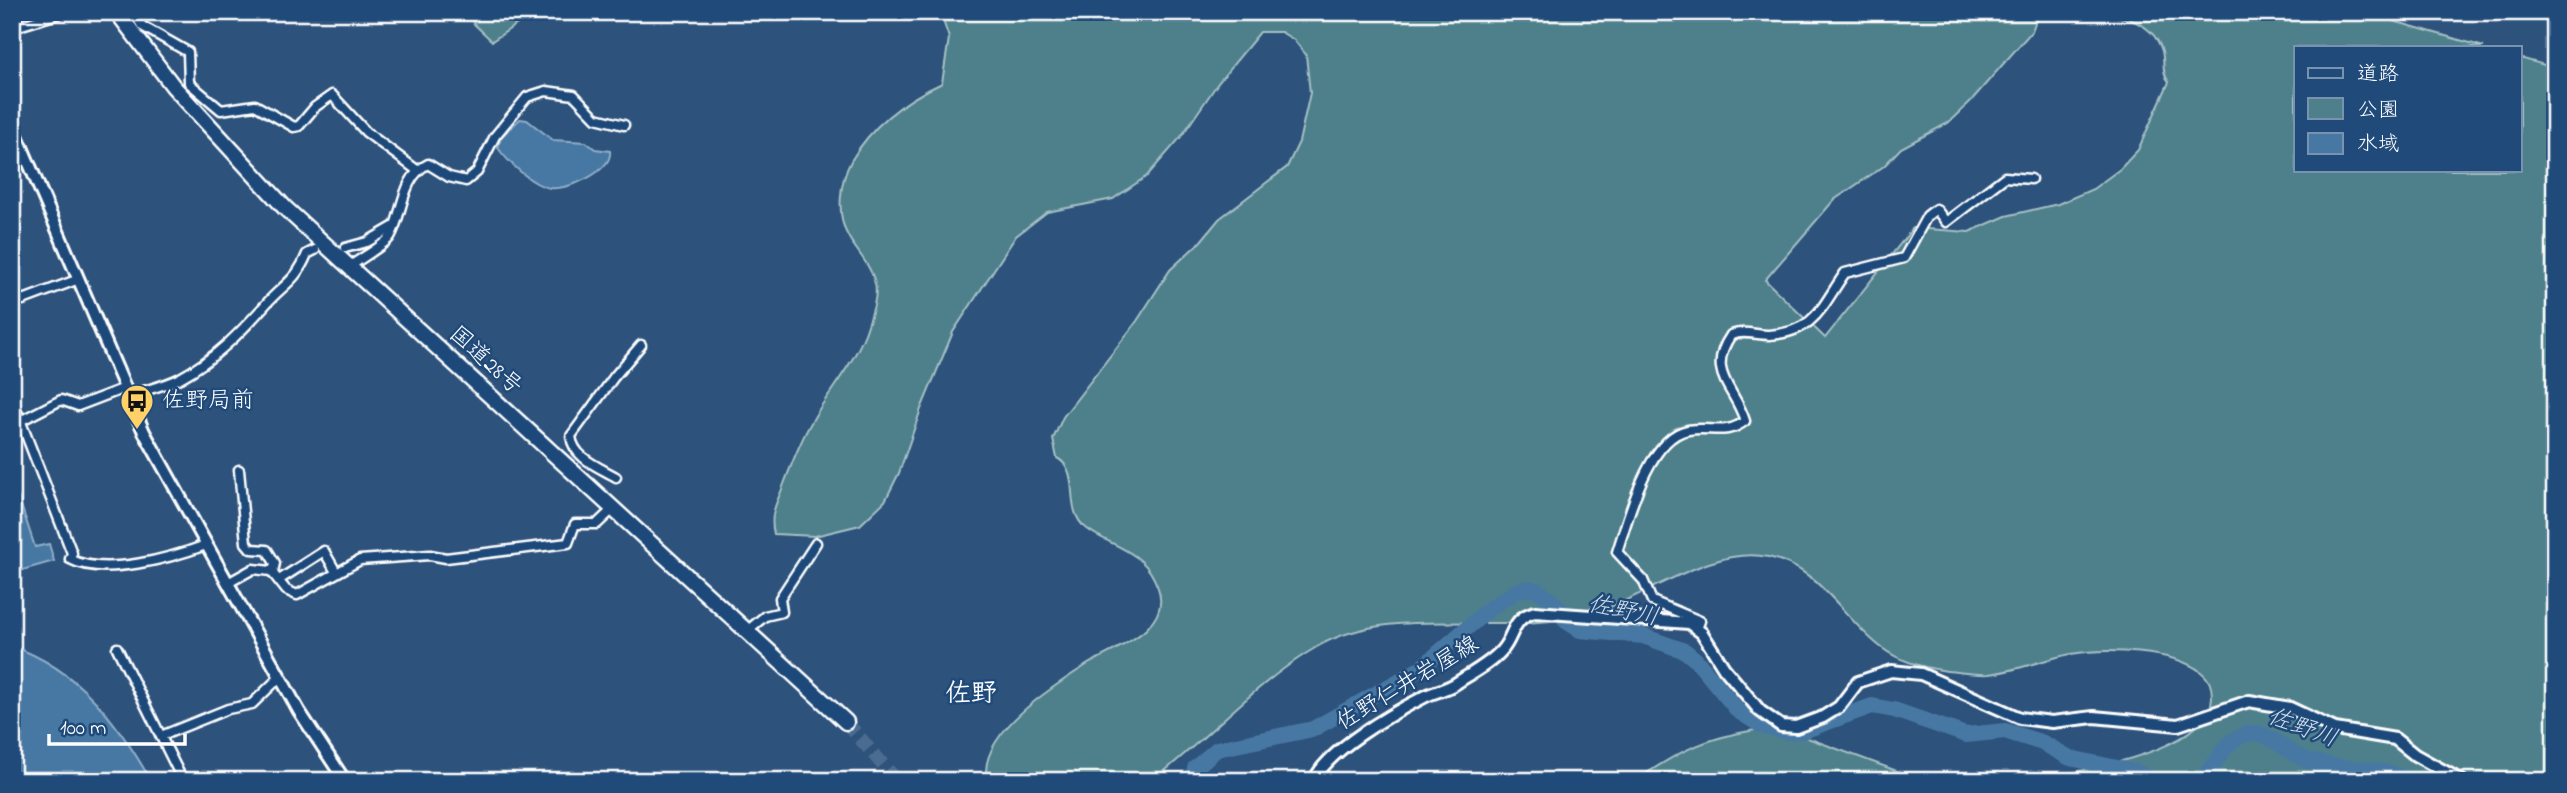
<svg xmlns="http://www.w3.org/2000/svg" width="2567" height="793" viewBox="0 0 2567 793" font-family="'Indie Flower','Klee One',sans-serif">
<rect width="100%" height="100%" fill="#2d527c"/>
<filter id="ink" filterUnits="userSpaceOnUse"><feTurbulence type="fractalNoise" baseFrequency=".0143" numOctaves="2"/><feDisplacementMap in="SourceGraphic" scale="14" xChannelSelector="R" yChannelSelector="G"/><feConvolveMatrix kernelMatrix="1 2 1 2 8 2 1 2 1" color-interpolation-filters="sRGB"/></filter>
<g filter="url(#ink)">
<!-- green -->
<g fill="#4e808b" stroke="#a6c0c5" stroke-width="2">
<polygon points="469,12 535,12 492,41 474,24"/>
<path d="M796,12H866C842,22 819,22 796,12Z"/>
<path d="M940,12H2039L2032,31L1970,102L1948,123L1901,148L1884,166L1834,200L1765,280L1825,338L1913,228L1969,232L2006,216L2058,204L2093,189L2120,169L2138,150L2169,82C2161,71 2165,63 2162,51C2152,17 2112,14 2083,12H2362L2484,47H2296V170H2520V58L2555,68V781H2032C2074,771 2213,753 2212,696C2212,686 2209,678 2201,672C2174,650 2105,648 2071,654C2044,659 2017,671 1989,674C1976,675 1961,672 1947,671C1926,668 1899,661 1882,648C1843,619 1820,567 1768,557C1711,545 1645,599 1590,614C1502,638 1393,601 1315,648C1255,683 1207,739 1152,781H992L986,771C987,729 1052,687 1085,666C1112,649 1173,630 1158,588C1154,577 1149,568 1141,561C1125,546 1102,541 1086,528C1062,510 1082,471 1057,458L1053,439L1063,417L1137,321L1170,270L1201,241L1219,219L1287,167L1299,142L1310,93L1306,55L1294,40L1281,32H1260L1218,83L1181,137L1147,176L1113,199L1047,212L1016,236L953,332L921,409L899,473L885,501L860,525L815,536L774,534C769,513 777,503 784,484C792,463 800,441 812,421C830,389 857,361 868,325C872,313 878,296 875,284C872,267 858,253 849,238C836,216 839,183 851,161C872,125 905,100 942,83L949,38Z"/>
<path d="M1755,730H1786L1924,781H1635C1679,751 1702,739 1755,730Z"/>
</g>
<!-- water -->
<g fill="#4678a3" stroke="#90aec8" stroke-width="2">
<path d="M520,119L527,120L553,140L586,142L595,149L610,151C613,171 567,191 550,188C533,186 508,162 498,148L501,137Z"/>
<polygon points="12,478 35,547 49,544 54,561 12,573"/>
<path d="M12,646C78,669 118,722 151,781H12Z"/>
</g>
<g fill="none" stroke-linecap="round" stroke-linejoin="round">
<!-- river -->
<g stroke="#4678a3" stroke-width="16">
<polyline points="1193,781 1195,768 1217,749 1313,729 1420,669 1490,608 1518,590 1530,588 1539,591 1558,606 1566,621 1580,630 1643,636 1685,651 1696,660 1738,711 1762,726 1786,732 1803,731 1872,706 1894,710 1966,735 2005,731 2043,743 2070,758 2136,772 2156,781"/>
<path d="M2197,781C2218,771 2218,742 2247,734C2267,728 2287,753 2304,759C2338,772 2377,764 2410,781"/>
</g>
<!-- highway-tunnel -->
<polyline stroke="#4c6c90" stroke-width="14" stroke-dasharray="14 7" stroke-linecap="butt" points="846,722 897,781"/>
<defs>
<g id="street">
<polyline points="134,12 142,26 188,52 189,83 221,110 255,105 294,127 299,126 315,107 332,95 366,132 418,171"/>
<polyline points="12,28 64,12"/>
<polyline points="345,248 367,242 393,227"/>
<path d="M349,267C358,260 385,245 390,237C403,215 401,177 428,164L449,177L466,181L477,172L495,136L527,97L546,91L574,95L596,118L624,125"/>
<polyline points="23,300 79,279"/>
<polyline points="12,304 22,299"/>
<path d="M128,396C145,390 164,386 180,378C215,359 240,333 266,304C284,284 296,281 307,254L315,250"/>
<path d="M12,399L72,553L70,559C104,577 171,558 206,545"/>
<polyline points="22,420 61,400 78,406 125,388"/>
<polyline points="239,470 246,543 251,549 267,550 275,563 273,572"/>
<path d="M616,477C599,467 573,458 571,436L614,377L641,345"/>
<polyline points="279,580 324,551 336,572"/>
<polyline points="228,583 253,569 271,571 286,590 297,595 360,560 430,555 446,558 568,543 575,524 597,524 614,508"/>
<path d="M1697,629L1700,621L1652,601L1643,580L1617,552C1628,519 1648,437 1688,430C1710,426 1726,436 1745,421C1735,387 1705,373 1731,335C1744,330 1756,335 1769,335C1816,332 1821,307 1845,273L1904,258L1927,216L1936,209L1946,222L2005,177L2031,179"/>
<polyline points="748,630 765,616 782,612 780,598 816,543"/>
<polyline points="117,648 183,781"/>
<polyline points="161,736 228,709 252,704 280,677"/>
</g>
<g id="secondary">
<polyline points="12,124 144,432 299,711 345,781"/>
<path d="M1314,781C1327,750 1393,713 1424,697C1435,691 1447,690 1458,682C1472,673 1491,663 1502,650C1515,635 1511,618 1535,612L1689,623L1702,633L1724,668L1760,711L1781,726L1796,727L1823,717L1839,707L1858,682L1891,671L1921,674L2020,718L2052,722L2094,717L2178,725L2249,701L2290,708L2335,729L2395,739L2415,755L2462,781"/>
</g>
<polyline id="highway" points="117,12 173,86 285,208 846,722"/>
</defs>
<!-- street casing -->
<use href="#street" stroke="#fff" stroke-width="13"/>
<!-- secondary casing -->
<use href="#secondary" stroke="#fff" stroke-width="16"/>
<!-- highway casing -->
<use href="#highway" stroke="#fff" stroke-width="19"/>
<!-- street -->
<use href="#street" stroke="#1f4a7a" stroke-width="8"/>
<!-- secondary -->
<use href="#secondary" stroke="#1f4a7a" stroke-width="10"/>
<!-- highway -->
<use href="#highway" stroke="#1f4a7a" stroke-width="14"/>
</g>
</g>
<!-- icons -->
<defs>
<symbol id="bus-pin" viewBox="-11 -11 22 30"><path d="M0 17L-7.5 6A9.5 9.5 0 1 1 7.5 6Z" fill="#ffd166" stroke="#1f4a7a"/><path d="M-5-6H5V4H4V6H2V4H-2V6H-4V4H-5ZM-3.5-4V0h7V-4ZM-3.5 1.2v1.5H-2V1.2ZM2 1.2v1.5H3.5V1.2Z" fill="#111"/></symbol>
</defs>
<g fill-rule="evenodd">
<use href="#bus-pin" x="118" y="382" width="38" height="52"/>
</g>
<g text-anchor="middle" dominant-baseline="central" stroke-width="5" stroke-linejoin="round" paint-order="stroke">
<!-- street labels -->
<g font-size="23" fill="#fff" stroke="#1f4a7a">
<text transform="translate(485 361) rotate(42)">国道28号</text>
<text transform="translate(1408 684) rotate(-31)">佐野仁井岩屋線</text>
</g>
<!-- poi labels -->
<g font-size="23" fill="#fff" stroke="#1f4a7a" text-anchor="start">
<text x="162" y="401">佐野局前</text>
</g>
<!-- water labels -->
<g font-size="24" font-style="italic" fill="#d1dde8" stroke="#1f4a7a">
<text transform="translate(1623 612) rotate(12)">佐野川</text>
<text transform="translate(2302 729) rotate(20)">佐野川</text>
</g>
<!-- quarter labels -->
<g font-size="26" font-weight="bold" fill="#fff" stroke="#1f4a7a">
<text x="971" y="695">佐野</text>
</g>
</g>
<!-- margin -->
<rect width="2567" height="793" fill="none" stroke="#1f4a7a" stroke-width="42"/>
<rect x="21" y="21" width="2525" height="751" fill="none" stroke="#fff" stroke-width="2.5" filter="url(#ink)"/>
<!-- legend -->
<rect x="2294" y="46" width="228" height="126" fill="#1f4a7a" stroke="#7992af" stroke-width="2"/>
<rect x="2308" y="68" width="35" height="10" fill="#1f4a7a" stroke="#7992af" stroke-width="2"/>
<text x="2357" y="80" font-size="21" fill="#ffffff">道路</text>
<rect x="2308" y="98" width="35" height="21" fill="#4e808b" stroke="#7992af" stroke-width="2"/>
<text x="2357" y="116" font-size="21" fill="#ffffff">公園</text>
<rect x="2308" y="133" width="35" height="21" fill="#4678a3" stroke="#7992af" stroke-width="2"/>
<text x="2357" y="150" font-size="21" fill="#ffffff">水域</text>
<!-- scale -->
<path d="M49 734v10h136v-10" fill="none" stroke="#ffffff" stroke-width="3.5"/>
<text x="60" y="734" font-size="21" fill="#ffffff" stroke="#1f4a7a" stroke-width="5" paint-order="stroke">100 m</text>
</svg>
